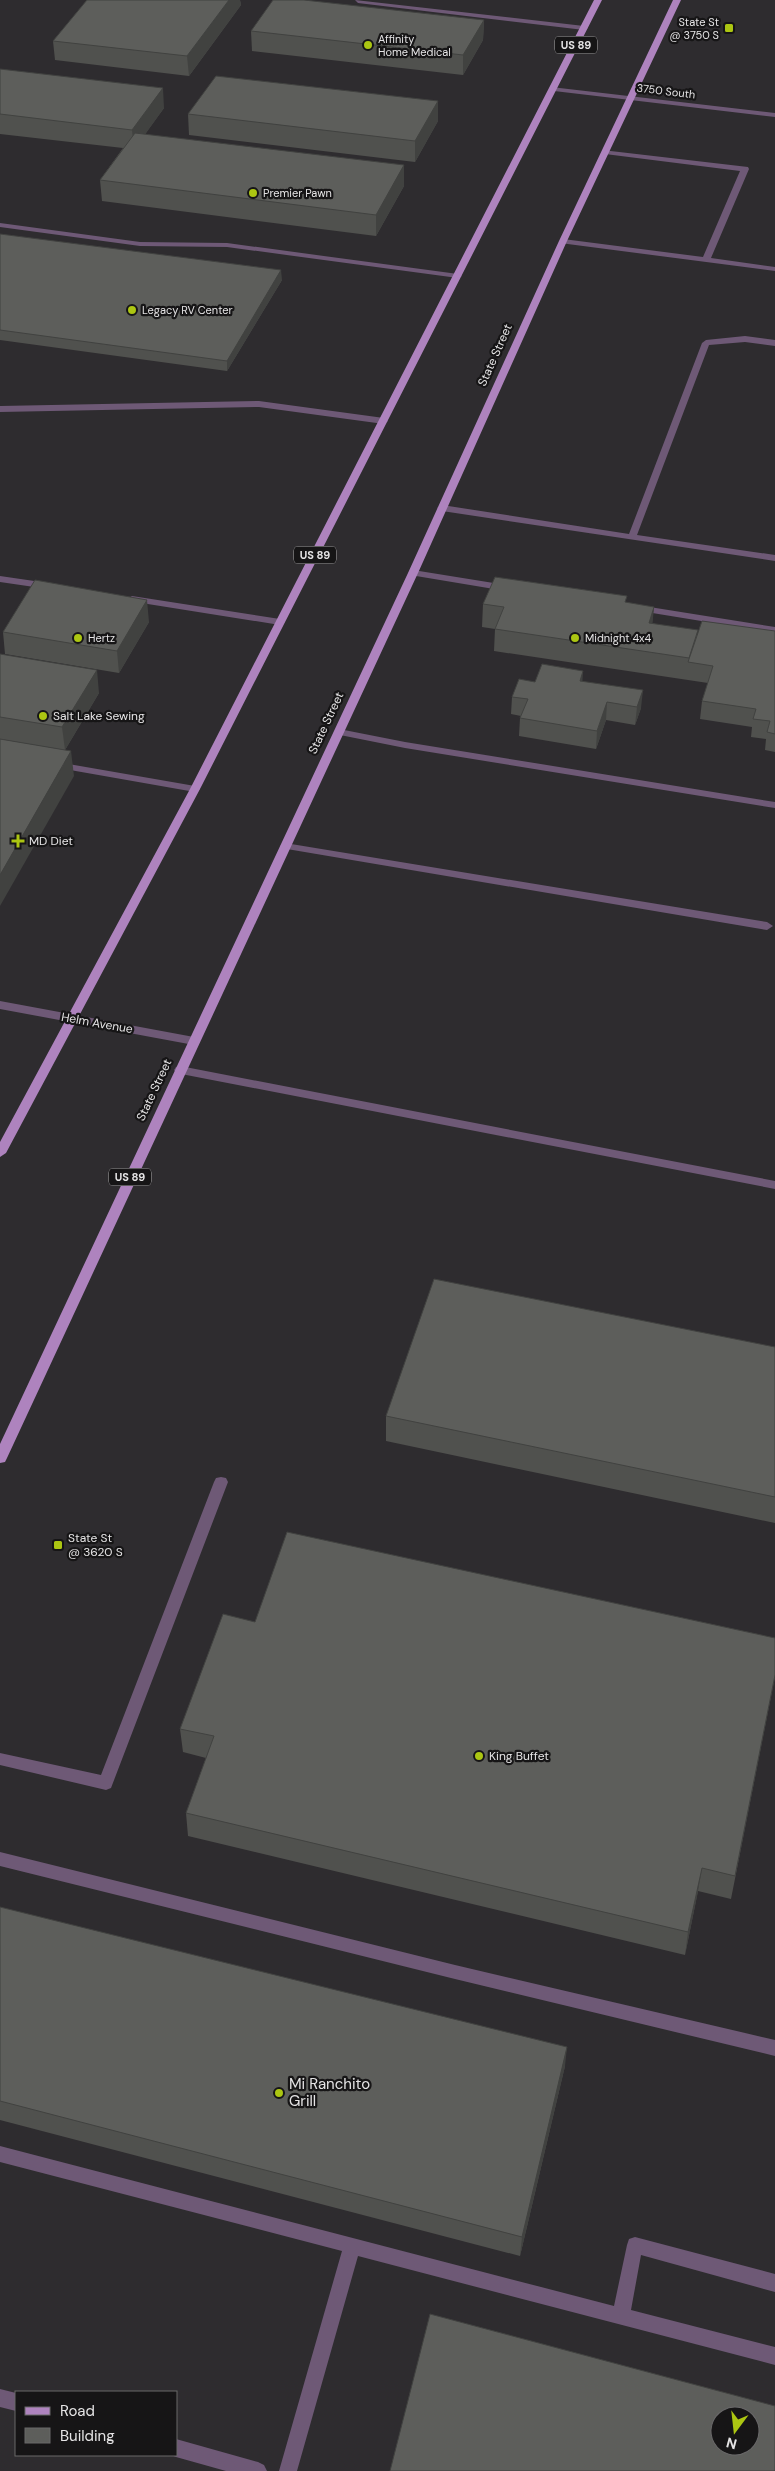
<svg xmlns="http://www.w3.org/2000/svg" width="775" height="2471" viewBox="0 0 775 2471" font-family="'DM Sans',sans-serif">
<rect width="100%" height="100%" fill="#2e2c2f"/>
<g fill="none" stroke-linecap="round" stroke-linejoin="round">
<!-- minor -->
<g fill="#6e5976" fill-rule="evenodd">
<polygon points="355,0 584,26 588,28 584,30 358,3"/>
<polygon points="551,87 775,113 775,117 554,91 551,91"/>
<polygon points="602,150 748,167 749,169 711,258 775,267 775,271 560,243 560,239 563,239 703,257 740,171 605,154 602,154"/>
<polygon points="0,223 140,242 227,243 458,274 462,276 458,278 227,247 140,246 0,227"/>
<polygon points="745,336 775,340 775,346 745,342 709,345 637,535 775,555 775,561 442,511 437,508 442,505 629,534 702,343 706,340"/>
<polygon points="259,401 384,418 388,421 384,424 259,407 0,412 0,406"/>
<polygon points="413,570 506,585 511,588 506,591 410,575 408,573"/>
<polygon points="0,576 48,583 53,586 48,589 0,582"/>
<polygon points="132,596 280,619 285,622 280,625 129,601 127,599"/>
<polygon points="637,605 775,627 775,633 634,610 632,608"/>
<polygon points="339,729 405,742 775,802 775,808 405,748 335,734 335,730"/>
<polygon points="57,762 195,786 200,789 195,792 53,767 53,763"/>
<polygon points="285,843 767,922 773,926 767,930 281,848 280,846"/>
<polygon points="0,1001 194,1037 200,1041 194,1045 0,1009"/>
<polygon points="180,1066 775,1181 775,1189 176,1073 174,1070 176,1067"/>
<polygon points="221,1477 226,1478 228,1482 111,1788 106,1790 0,1765 0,1753 101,1775 214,1482 216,1478"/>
<polygon points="0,1852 455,1965 775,2040 775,2056 455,1979 0,1866"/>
<polygon points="0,2146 614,2306 627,2245 629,2239 635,2237 775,2274 775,2292 641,2255 631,2310 775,2347 775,2365 358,2256 297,2471 279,2471 342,2251 0,2162"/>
<polygon points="0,2389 16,2393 16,2411 0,2407"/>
<polygon points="176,2439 258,2462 264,2465 267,2471 226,2471 176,2457 171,2455 176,2455"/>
</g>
<!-- major -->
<g fill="#ae83be" fill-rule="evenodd">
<polygon points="594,0 602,0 200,789 6,1153 0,1157 0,1142 190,789"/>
<polygon points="673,0 681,0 567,241 418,573 7,1458 5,1462 0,1463 0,1444 408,573 559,241"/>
</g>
</g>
<!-- wall -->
<g fill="#50514e">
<polygon points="87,0 240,0 241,5 189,76 55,60 53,41"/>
<polygon points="484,20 483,40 463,75 252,51 251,31"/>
<polygon points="0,69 164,108 145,134 404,186 376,236 102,201 100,180 123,148 0,134"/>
<polygon points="438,101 438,121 415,162 189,135 188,114"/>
<polygon points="0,234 282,280 227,371 0,340"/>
<polygon points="626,603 654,607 652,623 697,635 775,631 775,752 765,750 766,739 751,737 752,727 700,719 702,701 708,683 494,651 495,629 482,627 483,604"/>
<polygon points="149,622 119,673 5,654 3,632"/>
<polygon points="0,654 99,693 65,750 0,739"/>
<polygon points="582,681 641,708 635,725 606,720 596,749 519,736 520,718 521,716 511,714 512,697 535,682"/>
<polygon points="775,1347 775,1523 386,1441 386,1416"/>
<polygon points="255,1622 775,1676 731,1899 698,1891 685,1955 188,1836 186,1813 206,1758 183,1752 180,1729"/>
<polygon points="0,1907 565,2066 520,2256 0,2120"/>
</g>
<!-- shaded-wall -->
<g fill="#414240">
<polygon points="229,0 240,0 241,5 189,76 187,56"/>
<polygon points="484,20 483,40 463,75 463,55"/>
<polygon points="163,88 164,108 134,150 132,130"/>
<polygon points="438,101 438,121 415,162 415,141"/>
<polygon points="404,165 404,186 376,236 376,215"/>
<polygon points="281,270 282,280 227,371 227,361"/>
<polygon points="147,600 149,622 119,673 117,651"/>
<polygon points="654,607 652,629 649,623"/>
<polygon points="97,670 99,693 65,750 62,727"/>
<polygon points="583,671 582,689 580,681"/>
<polygon points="643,690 641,708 635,725 637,707"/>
<polygon points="607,702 606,720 596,749 597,731"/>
<polygon points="71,751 74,776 0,906 0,875"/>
<polygon points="702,1868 698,1891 685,1955 688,1932"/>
<polygon points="567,2047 565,2066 520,2256 522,2237"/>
</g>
<!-- building -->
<g fill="#5d5e5b" stroke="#414240" fill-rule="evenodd">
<polygon points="87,0 229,0 187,56 53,41"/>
<polygon points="273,0 304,0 484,20 463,55 251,31"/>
<polygon points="0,69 163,88 132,130 0,114"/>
<polygon points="216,76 438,101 415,141 188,114"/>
<polygon points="135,133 404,165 376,215 100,180"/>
<polygon points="0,234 281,270 227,361 0,330"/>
<polygon points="495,577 627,596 625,602 654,607 649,623 698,630 689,658 495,629 504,607 483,604"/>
<polygon points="35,580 147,600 117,651 3,632"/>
<polygon points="702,621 775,631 775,734 767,732 770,721 753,719 756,709 702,701 713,666 688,662"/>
<polygon points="0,654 97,670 62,727 0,717"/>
<polygon points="542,664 583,671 580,681 643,690 637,707 607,702 597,731 520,718 528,699 512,697 519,679 535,682"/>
<polygon points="0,739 71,751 0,875"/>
<polygon points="434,1279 775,1347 775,1497 386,1416"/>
<polygon points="287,1532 775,1638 775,1675 735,1876 702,1868 688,1932 186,1813 214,1736 180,1729 223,1614 255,1622"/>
<polygon points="0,1907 567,2047 522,2237 0,2101"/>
<path d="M430,2314L775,2406V2471H390ZM720,2416H750V2446H720Z"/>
</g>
<!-- markers -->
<g fill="#acc612" stroke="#161516" stroke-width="2">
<rect x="724" y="23" width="10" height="10" rx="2.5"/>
<circle cx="368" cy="45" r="5"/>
<circle cx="253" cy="193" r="5"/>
<circle cx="132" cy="310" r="5"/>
<circle cx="78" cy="638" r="5"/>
<circle cx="575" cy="638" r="5"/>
<circle cx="43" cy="716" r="5"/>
<path d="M15.5 833.5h5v5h5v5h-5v5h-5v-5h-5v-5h5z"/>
<rect x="53" y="1540" width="10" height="10" rx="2.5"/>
<circle cx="479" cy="1756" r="5"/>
<circle cx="279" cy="2093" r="5"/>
</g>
<g text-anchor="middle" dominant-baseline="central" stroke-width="4.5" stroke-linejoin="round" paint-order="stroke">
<!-- far-poi labels -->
<g font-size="11" fill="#e5e4e5" stroke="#161516" text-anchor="start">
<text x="719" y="22" text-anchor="end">State St<tspan x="719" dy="13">@ 3750 S</tspan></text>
<text x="378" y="39">Affinity<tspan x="378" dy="13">Home Medical</tspan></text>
<text x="263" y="193">Premier Pawn</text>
<text x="142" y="310">Legacy RV Center</text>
<text x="88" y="638">Hertz</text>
<text x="585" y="638">Midnight 4x4</text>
</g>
<!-- shield labels -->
<g fill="#161516" stroke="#a7a6a7" stroke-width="1">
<rect x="555" y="36.5" width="42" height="17" rx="4"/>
<rect x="294" y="546.5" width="42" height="17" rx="4"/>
<rect x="109" y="1168.5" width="42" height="17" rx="4"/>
</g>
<g font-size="11" font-weight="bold" fill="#e5e4e5">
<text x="576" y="45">US 89</text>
<text x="315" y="555">US 89</text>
<text x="130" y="1177">US 89</text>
</g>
<!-- far-street labels -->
<g font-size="11" fill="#e5e4e5" stroke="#161516">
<text transform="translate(666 91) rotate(7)">3750 South</text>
</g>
<!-- street labels -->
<g font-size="12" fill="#e5e4e5" stroke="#161516">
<text transform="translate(495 355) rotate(-66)">State Street</text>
<text transform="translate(326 723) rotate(-65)">State Street</text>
<text transform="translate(97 1023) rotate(10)">Helm Avenue</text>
<text transform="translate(154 1090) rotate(-65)">State Street</text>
</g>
<!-- poi labels -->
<g font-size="12" fill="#e5e4e5" stroke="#161516" text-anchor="start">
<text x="53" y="716">Salt Lake Sewing</text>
<text x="29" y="841">MD Diet</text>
<text x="68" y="1538">State St<tspan x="68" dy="14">@ 3620 S</tspan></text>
<text x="489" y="1756">King Buffet</text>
</g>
<!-- near-poi labels -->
<g font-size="15" fill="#e5e4e5" stroke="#161516" text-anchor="start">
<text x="289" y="2084">Mi Ranchito<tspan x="289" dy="17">Grill</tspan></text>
</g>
</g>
<!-- legend -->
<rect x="15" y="2391" width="162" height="65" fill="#161516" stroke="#696869"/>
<rect x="25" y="2407" width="25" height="8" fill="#ae83be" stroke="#696869"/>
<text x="60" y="2416" font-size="15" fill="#e5e4e5">Road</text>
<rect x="25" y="2428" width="25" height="15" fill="#5d5e5b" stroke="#696869"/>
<text x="60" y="2441" font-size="15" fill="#e5e4e5">Building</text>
<!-- north arrow -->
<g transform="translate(735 2431) rotate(195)"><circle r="24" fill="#161516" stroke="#696869"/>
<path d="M0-4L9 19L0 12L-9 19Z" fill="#acc612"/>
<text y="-8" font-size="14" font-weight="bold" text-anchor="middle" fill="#e5e4e5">N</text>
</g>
</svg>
